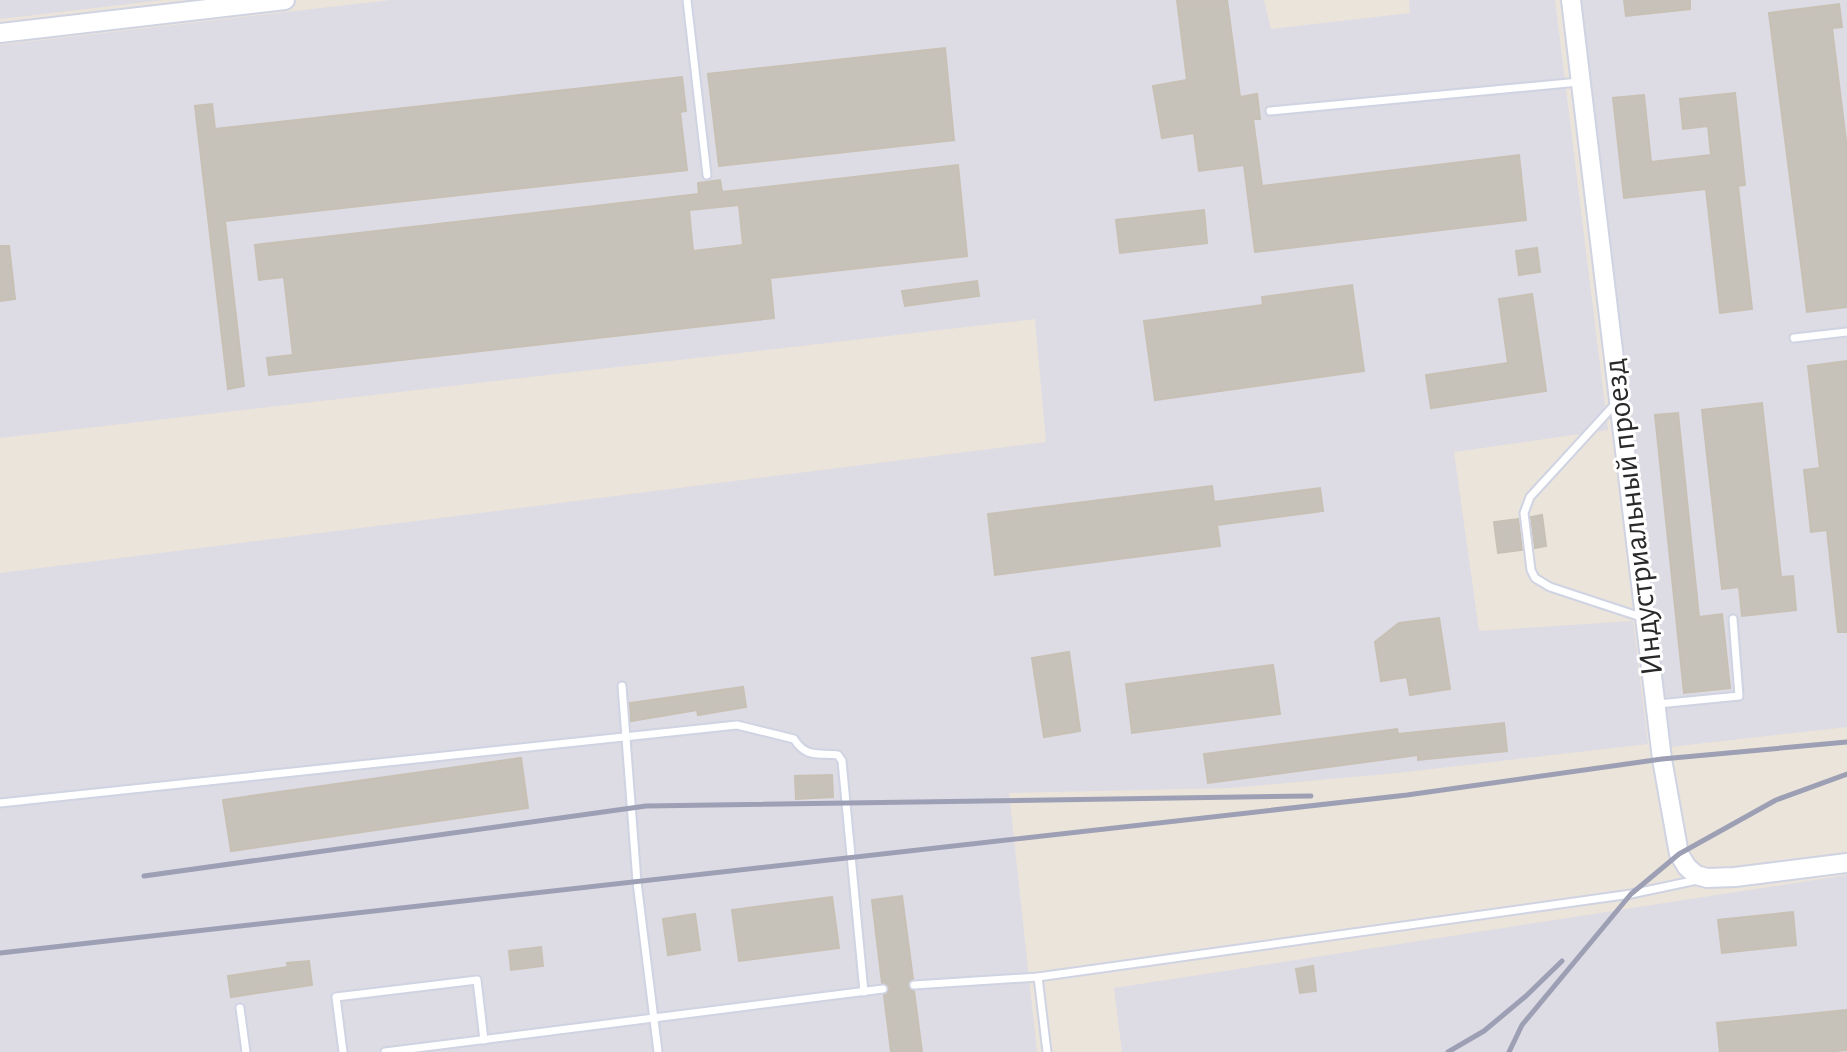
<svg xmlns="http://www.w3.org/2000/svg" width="1847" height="1052" viewBox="0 0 1847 1052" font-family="'Alegreya Sans',sans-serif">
<rect width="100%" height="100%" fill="#ebe4da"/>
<!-- industrial -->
<g fill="#dddbe4">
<polygon points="0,0 164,0 0,19"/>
<polygon points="391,0 1264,0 1271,29 1410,13 1409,0 1555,0 1608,430 1454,452 1479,631 1633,621 1648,744 1397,773 1232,788 1009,793 1037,1052 0,1052 0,573 1046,442 1035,319 0,438 0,45"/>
<polygon points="1581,0 1847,0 1847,727 1670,747"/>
<polygon points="1847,875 1847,1052 1122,1052 1114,988"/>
</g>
<!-- building -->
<g fill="#c7c2b9" stroke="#c7c0b4" stroke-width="2" fill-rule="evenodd">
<polygon points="1177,0 1227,0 1240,97 1257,94 1260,119 1253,119 1262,186 1519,155 1526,220 1255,252 1244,165 1199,171 1194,133 1162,138 1153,86 1187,80"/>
<polygon points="1624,0 1690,0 1690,9 1626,16"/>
<polygon points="1839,4 1842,27 1832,28 1847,149 1847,307 1807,312 1769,13"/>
<polygon points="945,48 954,140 719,166 708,74"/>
<polygon points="682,77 686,111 680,112 687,170 225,221 244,386 228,389 195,106 212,104 215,129"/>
<polygon points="1735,93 1745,185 1738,186 1752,309 1720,313 1706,189 1624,198 1613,98 1644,95 1651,162 1711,155 1708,126 1683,129 1680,99"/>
<path d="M958,165L967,256L770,278L774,318L269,375L267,358L293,355L284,277L259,280L255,245L699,194L698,183L720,180L722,192ZM739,205L743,245L693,251L689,210Z"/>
<polygon points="1204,210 1207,243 1120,253 1116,220"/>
<polygon points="0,246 9,246 15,299 0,301"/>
<polygon points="1537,248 1540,272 1519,275 1516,251"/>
<polygon points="977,281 979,296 905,306 902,291"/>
<polygon points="1352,285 1364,371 1155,400 1144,321 1263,305 1262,297"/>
<polygon points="1532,294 1546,391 1431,408 1426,375 1508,363 1499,299"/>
<polygon points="1847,361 1847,632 1838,632 1827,530 1811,532 1804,470 1820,468 1808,366"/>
<polygon points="1762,403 1781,577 1793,576 1796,610 1742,616 1739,587 1722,589 1702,410"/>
<polygon points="1678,413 1699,617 1722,614 1730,688 1684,693 1655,415"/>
<polygon points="1212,486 1214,502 1320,488 1323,511 1217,525 1220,546 995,575 988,514"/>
<polygon points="1542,515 1546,546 1535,548 1531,517"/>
<polygon points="1518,519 1522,550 1498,553 1494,522"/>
<polygon points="1439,618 1450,689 1410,695 1407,677 1381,681 1375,642 1399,623"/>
<polygon points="1069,652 1080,731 1044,737 1032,658"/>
<polygon points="1273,665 1280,714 1132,733 1126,684"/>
<polygon points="743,687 746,707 698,715 697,710 631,721 630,703"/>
<polygon points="1504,723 1507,751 1418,760 1418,755 1208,783 1204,754 1397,729 1398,734"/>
<polygon points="521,758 528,808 231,851 223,800"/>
<polygon points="832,775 833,797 796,799 795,776"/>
<polygon points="902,896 913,979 909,981 908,986 910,990 914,991 922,1052 891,1052 884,995 887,994 889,989 888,985 882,983 872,900"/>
<polygon points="832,897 839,948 739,961 732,910"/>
<polygon points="1793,912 1796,945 1722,953 1718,920"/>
<polygon points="695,914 700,950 668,955 663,919"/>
<polygon points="541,947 543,966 511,970 509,951"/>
<polygon points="309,961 312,985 231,997 228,976 288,967 287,963"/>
<polygon points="1313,966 1316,991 1300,993 1296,969"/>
<polygon points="1847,1010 1847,1050 1824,1052 1720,1052 1717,1023"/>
</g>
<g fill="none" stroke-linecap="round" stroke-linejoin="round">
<defs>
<g id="service">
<polyline points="687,0 707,175"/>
<polyline points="1270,111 1579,82"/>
<polyline points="1794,338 1847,332"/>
<polyline points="1617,402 1530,497 1524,513 1531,570 1535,578 1550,587 1644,618"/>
<polyline points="622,686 637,882 658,1052"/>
<polyline points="1658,704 1739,696 1733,619"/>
<path d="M0,803L737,725L794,739C806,758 817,753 838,755L842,761L864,992"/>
<polyline points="1038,977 1047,1052"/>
<polyline points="914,985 1038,977 1631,894 1697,880"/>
<polyline points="240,1008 246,1052"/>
<polyline points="343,1052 336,997 477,980 484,1040"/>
<polyline points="385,1052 883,989"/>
</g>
<g id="tertiary">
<polyline points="1571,0 1662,759 1679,854 1687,867 1696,875 1707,878 1735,877 1847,863"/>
<polyline points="0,33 285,0"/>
</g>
</defs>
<!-- service casing -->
<use href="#service" stroke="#cfd3e2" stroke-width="11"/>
<!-- tertiary casing -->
<use href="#tertiary" stroke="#cfd3e2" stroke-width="22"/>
<!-- service -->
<use href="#service" stroke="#fff" stroke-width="7"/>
<!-- tertiary -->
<use href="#tertiary" stroke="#fff" stroke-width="18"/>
<!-- rail -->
<g stroke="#9da0b4" stroke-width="5">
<polyline points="144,876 646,806 1311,796"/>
<polyline points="0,953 1407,795 1662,759 1847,742"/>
<polyline points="1448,1052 1484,1031 1526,996 1562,961"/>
<polyline points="1509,1052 1522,1025 1631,894 1679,854 1776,800 1847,774"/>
</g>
</g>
<g text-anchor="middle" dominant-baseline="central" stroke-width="6" stroke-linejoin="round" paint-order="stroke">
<!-- street labels -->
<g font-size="32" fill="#292929" stroke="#fff">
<text transform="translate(1633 517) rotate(-97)">Индустриальный проезд</text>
</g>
</g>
</svg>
